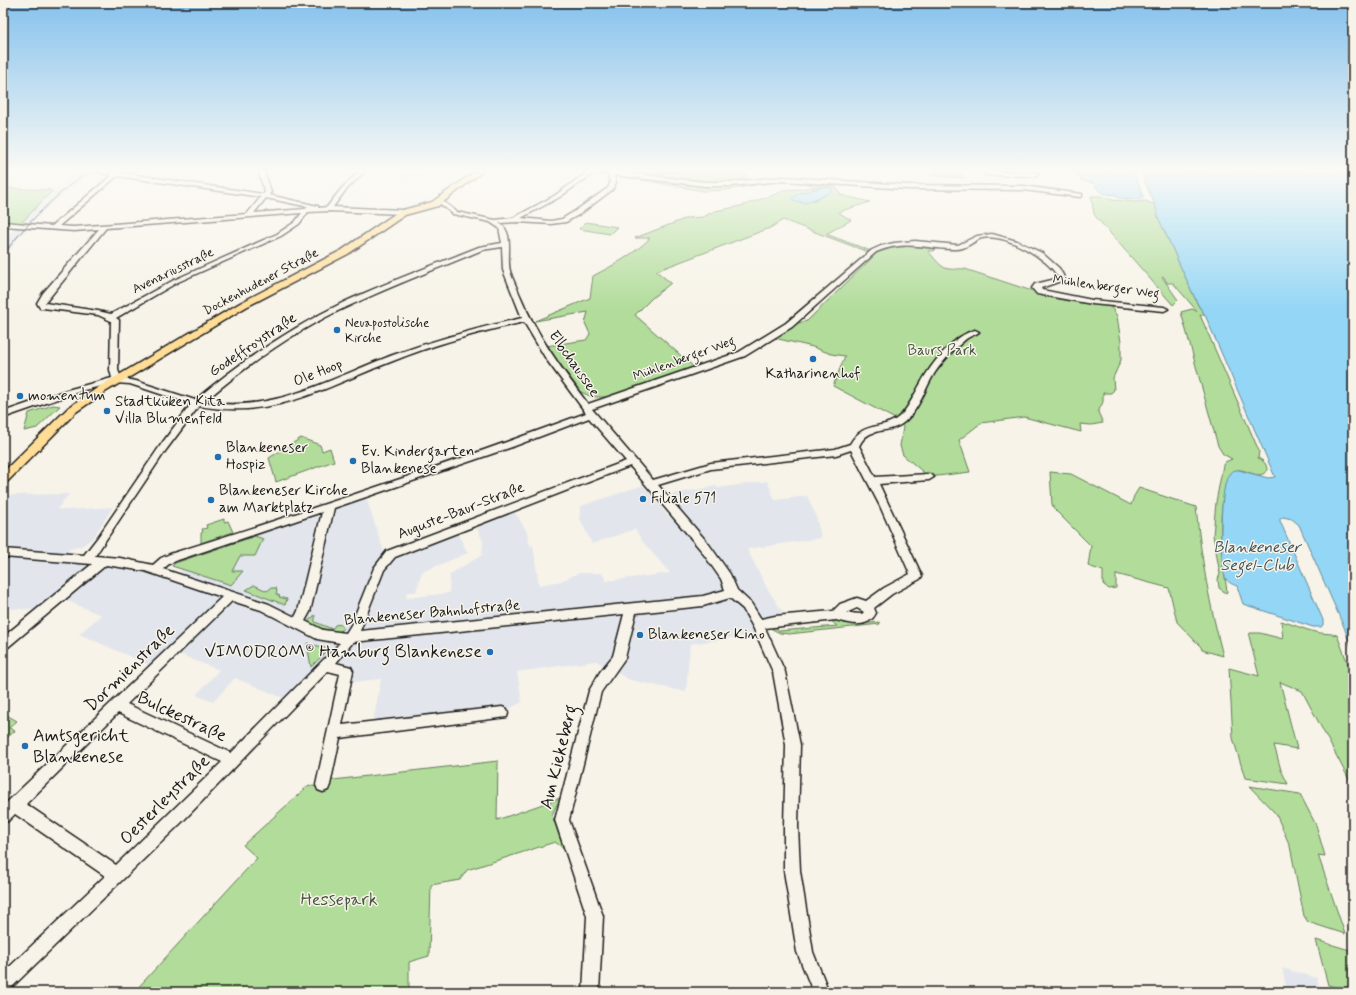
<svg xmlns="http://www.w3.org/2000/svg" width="1356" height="995" viewBox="0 0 1356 995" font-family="Mynerve,sans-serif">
<rect width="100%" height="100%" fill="#f7f3e8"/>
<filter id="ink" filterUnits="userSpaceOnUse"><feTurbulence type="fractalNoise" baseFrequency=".025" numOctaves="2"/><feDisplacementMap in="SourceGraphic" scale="8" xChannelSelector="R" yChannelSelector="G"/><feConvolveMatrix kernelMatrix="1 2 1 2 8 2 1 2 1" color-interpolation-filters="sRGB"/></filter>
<g filter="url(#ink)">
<!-- built -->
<g fill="#e2e6ec">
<polygon points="78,171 93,172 48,207 20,236 3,261 3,225 7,236 52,191"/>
<polygon points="404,171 430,171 419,180 396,180"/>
<polygon points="767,481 775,500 807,496 816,515 821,538 748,549 748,551 767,588 784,614 755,635 690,644 686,692 630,680 596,661 517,672 522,702 502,713 372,728 381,679 344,683 347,671 326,665 290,701 235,678 213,702 196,695 219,670 173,652 156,668 79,634 101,615 60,598 37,610 3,608 3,502 8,495 69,494 57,509 66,510 113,507 93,538 82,546 70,549 61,561 135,569 170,581 182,570 172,567 173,563 366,497 384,552 394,559 458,534 468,553 422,572 416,592 407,592 406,598 449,593 450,574 482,555 483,541 476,527 515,512 527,532 530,546 533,545 539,585 561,581 579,573 602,573 606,581 670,573 642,541 635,529 592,544 580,519 581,506 643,485 669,517 683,512 667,495 716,486 717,488"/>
<polygon points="1282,968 1317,978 1321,992 1287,992"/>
</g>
<!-- green -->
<g fill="#b1dc9a" stroke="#667c5b" fill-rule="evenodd">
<polygon points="603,171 753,171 747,171 747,180 721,183 701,183"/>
<polygon points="611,174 705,184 765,180 766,183 728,190 703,191 636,179 612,176"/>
<path d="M815,186L836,187L841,195L870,202L838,212L851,220L826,234L871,251L868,252L783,220L770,228L656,271L671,283L652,298L635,315L695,368L607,397H592L581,392L546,346L586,340L590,334L585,323L588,312L535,321L590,298L593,276C614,265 633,255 650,238H635L687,218L703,217L715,211L741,206L779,193L782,191V190L801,189ZM821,187L832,190C826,196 810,203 801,203L800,193L812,191V189Z"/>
<polygon points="3,188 50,190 52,191 21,223 19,223 3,221"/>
<path d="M1091,196H1101L1112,200L1136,202L1146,201L1155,205L1159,219L1198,305L1205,315H1200L1259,451L1258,458C1263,460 1267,464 1267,470C1260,481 1249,470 1239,470C1236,470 1232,472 1230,473C1215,512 1222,552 1227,592L1226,593L1219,588L1218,579L1220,574L1213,535L1216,502L1223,465L1225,462L1232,459L1223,454L1218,446L1181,312L1192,309L1197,311L1173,283H1167L1164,277H1162L1178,300L1173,305L1096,217L1094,214Z"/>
<polygon points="586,222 617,227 610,234 579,229"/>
<path d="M921,245L923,247L936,249L934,251H928C933,256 941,269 949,269C955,270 960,268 965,269L1029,290H1038L1042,293L1111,307L1117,316L1121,342V360L1113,378L1114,390L1111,393H1103V402L1098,412L1103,423L1091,425L1080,424L1081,432L1024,417L981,423L959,440L970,472L929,477L903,455L900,446L903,427L899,421L833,386L845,356L831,354L813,347L770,337L789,325L807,321L876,254L886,247Z"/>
<polygon points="53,405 60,406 37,428 24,431 29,413"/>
<polygon points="301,438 320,445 322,451 330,448 334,461 276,482 269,458"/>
<path d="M1050,472L1071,474L1131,505L1134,496L1139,488L1196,507C1201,559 1210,606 1223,656L1202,650L1201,647L1177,622L1169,588L1116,574V588L1109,589L1103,584V571L1088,566L1091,546L1054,509L1052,504Z"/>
<polygon points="224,519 224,522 228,521 233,532 201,543 201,533 203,532 202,529 207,528 206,525"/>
<polygon points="255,536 263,539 255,556 240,556 232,571 243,571 231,585 172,566 175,563"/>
<polygon points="254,585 267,591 271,588 276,588 277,591 276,594 280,596 279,597 287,599 285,605 246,590"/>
<polygon points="315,615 315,622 332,629 335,625 340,624 343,628 338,633 319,628 307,622"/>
<polygon points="830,620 838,620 853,625 879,622 880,624 789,634 780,633 772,629 774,625 779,631 837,626"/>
<path d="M1281,621C1292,624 1303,629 1315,632C1323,634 1329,633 1337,635L1353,677V787L1302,691L1280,682L1297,749L1274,745L1281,770L1288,784L1245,778L1233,738L1229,668L1259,676L1249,636L1250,633H1260L1283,639Z"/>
<polygon points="307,643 329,649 311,667"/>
<polygon points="3,713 17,721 9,728 15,731 3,741"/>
<polygon points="498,761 497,820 560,798 552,815 564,849 555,842 467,870 460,880 431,885 429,956 409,962 409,992 134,992 257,858 243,845 309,785 316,787 333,780"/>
<polygon points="1249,786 1300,794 1316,825 1325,856 1318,855 1345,934 1308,922 1304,916 1290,846 1276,814"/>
<polygon points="1316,940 1353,951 1353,992 1328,985"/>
</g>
<!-- water -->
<g fill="#94d6f5" stroke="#648c9e">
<polygon points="931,171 959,171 964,178 933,176"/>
<path d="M1072,171H1133L1141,189L1143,198L1138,199L1118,198L1116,195C1105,194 1099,194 1094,183L1082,181Z"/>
<path d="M1140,171H1353V652L1344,627L1299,525L1292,519L1283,517L1280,519V521L1323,620V625L1321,627H1313L1243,604L1237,586C1232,584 1228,583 1225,577C1219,561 1219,484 1230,473C1233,470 1236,470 1239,470L1268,478L1275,477L1205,315L1198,305L1159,219L1155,205Z"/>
<polygon points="824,187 832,189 832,192 805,203 793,200 792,198 800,193"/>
</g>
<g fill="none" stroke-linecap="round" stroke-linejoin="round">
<!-- ferry -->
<polyline stroke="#40545d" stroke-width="1" stroke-dasharray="3 2.5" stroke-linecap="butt" points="1348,171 1353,177"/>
<defs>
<g id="minor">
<path d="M94,171H109L263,194L265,192L258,171H264L271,192L269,195L318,206V208L327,207L341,189L359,171H365L345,191L333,207L403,210L406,212L403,214L329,211L308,212L299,224L281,236L178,282L116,318L119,320L118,370L121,378L136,381L195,400C240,362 291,328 344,302C388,282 434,265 479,247L502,243L499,228L490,222L453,214L438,202L437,201L440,199L457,212L495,220L513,218L554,196L589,171H609L705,182H731L782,177L908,185L1023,186L1082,194V196L1080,197L1023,190L908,189L782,181L731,186H705L614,175L616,183L612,190L580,214L566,222L551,224L518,222L499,223C515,232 506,255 510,271C512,278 516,286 519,293C537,336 561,368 588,404L739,352L786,323L872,250L881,246L894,243L915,241L958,245L977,236L992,234L1017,241L1042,253L1059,268L1064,277L1061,281L1041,288L1042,290L1092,300L1164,307L1168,309L1164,311L1092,304L1037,294L1032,288L1035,284L1056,279L1058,277C1048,258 1005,233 982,238C974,240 967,249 957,249C927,250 908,239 876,252L792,327L745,356L592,409L653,480L711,463L835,449L850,444C864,419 885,432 902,414C910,405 915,393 921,383C931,364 954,335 975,330L979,332C975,335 970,336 966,339C955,348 944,360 936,371C925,387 920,410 903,423C888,435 869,425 859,446L875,477L929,474L934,477L929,480L879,484L922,576L920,579L892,594L874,608L876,613C868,629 851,624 836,620L765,628L785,672L800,745L798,826L800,871L813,952L829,992H813L797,952L784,871V826L786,745L773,672L753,627L743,609L730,598L703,606L636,613L625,658L601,692L569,820L603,916L599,992H583L587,916L555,820L589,691L600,672L613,656L624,614L353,642L336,663L351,667L353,671L342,725L502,707L507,709L508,713L507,717L340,738L330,785L328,790L323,792L318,790L316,785L340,674L328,671L182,822L9,990L3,992V973L105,876L15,814L8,821L3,823V806L222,597L145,571L106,565L7,648L3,649V637L92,564L3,557V549L84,555L98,537L160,446L191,404L130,384L115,383L84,390L3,418V412L67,390L112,378L110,370L111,321L98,315L43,308H40L37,303L43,293L99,229L74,231L3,226V222L52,226L112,175ZM594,173L608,174L610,183L608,188L575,211L562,219L551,221L521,218L558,198ZM117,176L261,197L247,214L74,227L59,226ZM266,198L314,208L308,207L305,209L254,213ZM302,213L295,222L277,234L174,280L111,314L98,311L45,303L106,228ZM502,247L503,270L522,318C478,328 435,340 393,355C331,378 273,414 204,402C247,365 299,328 351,305C394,285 439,268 482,250ZM524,322L546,359L586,413C449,464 310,510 170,554L161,558L153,565L120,558L95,556L166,450L199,406C275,420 325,387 393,361C436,344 479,332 524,322ZM589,418L626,461L387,551L374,568L351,625L346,633L323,630L305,621L310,612L334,508L512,447ZM851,450L880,506L910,574L884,588L866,601L857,598L840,604L833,611L775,616L761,619L751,603L737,590L730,574L708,543L658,485L711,469L836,455ZM630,466L700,549L721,579L725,590L703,596L360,631L384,570L395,557ZM322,512L298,611L295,617L269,604L163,569L169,564L178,560ZM232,601L261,610L317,639L340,643L231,753L127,704ZM857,608L864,612L862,614L846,613ZM118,713L222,762L116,865L26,804Z"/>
<polygon points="988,172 1036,172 1039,174 1036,176 986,175 985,174"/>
</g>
<polygon id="major" points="476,171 483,171 438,206 405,215 348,254 246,307 105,392 76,412 7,482 3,483 3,472 68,408 97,388 240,303 342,250 399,211 432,202"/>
</defs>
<!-- minor casing -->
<use href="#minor" stroke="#1c1c1c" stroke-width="3"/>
<!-- major casing -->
<use href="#major" stroke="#1c1c1c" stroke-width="3"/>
<!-- minor -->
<use href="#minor" fill="#f7f3e8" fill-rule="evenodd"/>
<!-- major -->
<use href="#major" fill="#ffdd96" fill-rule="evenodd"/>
<!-- tram -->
<path stroke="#1c1c1c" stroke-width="1" d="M3,255C27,222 56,195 88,171"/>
</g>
</g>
<!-- sky -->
<linearGradient id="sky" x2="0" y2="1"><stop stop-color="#86c2ed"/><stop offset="0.55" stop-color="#fbfaf5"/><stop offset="1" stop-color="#fbfaf5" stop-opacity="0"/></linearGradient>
<rect width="1356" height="310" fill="url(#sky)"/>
<!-- markers -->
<g fill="#1f6fb2" stroke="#f7f3e8" stroke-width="1.5">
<circle cx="337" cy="330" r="4"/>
<circle cx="813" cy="359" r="4"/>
<circle cx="20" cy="396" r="4"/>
<circle cx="107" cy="411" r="4"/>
<circle cx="218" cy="457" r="4"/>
<circle cx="353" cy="461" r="4"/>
<circle cx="643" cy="499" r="4"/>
<circle cx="211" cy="500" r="4"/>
<circle cx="640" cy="635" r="4"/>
<circle cx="490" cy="652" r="4"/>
<circle cx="25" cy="746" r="4"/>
</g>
<g text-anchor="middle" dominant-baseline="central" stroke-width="3" stroke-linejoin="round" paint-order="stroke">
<!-- far-street labels -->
<g font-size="13" fill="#1c1c1c" stroke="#f7f3e8">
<text transform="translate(173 271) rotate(-26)">Avenariusstraße</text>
<text transform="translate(261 282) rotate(-28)">Dockenhudener Straße</text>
<text transform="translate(1106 287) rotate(8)">Mühlenberger Weg</text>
<text transform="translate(684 359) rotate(-20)">Mühlenberger Weg</text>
</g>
<!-- far-poi labels -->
<g font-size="13" fill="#1c1c1c" stroke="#f7f3e8" text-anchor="start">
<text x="345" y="323">Neuapostolische<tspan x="345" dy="15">Kirche</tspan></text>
</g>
<!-- street labels -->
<g font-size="15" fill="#1c1c1c" stroke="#f7f3e8">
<text transform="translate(253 345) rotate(-34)">Godeffroystraße</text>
<text transform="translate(574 364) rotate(55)">Elbchaussee</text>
<text transform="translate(318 373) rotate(-22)">Ole Hoop</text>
<text transform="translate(461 511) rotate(-21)">Auguste-Baur-Straße</text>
<text transform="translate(432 613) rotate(-5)">Blankeneser Bahnhofstraße</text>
</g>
<!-- park labels -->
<g font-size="15" fill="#495642" stroke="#f7f3e8">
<text x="942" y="351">Baurs Park</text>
</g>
<!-- poi labels -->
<g font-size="15" fill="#1c1c1c" stroke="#f7f3e8" text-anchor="start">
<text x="813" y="374" text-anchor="middle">Katharinenhof</text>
<text x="28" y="396">momentum</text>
<text x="115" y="402">Stadtküken Kita<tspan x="115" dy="17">Villa Blumenfeld</tspan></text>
<text x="226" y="448">Blankeneser<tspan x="226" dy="17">Hospiz</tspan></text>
<text x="361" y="452">Ev. Kindergarten<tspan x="361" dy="17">Blankenese</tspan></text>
<text x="219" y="491">Blankeneser Kirche<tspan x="219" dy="17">am Marktplatz</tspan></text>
<text x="651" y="499">Filiale 571</text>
<text x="648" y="635">Blankeneser Kino</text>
</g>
<!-- water labels -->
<g font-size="16" font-style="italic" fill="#40545d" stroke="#f7f3e8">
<text x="1257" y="547">Blankeneser<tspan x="1257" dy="18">Segel-Club</tspan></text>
</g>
<!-- near-poi labels -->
<g font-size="18" fill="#1c1c1c" stroke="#f7f3e8" text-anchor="end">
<text x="482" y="652">VIMODROM® Hamburg Blankenese</text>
<text x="33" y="736" text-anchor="start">Amtsgericht<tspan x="33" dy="21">Blankenese</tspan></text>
</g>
<!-- near-street labels -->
<g font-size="18" fill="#1c1c1c" stroke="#f7f3e8">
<text transform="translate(130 668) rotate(-44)">Dormienstraße</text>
<text transform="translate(182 717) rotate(25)">Bulckestraße</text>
<text transform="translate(559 757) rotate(-76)">Am Kiekeberg</text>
<text transform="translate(165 800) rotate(-45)">Oesterleystraße</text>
</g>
<!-- near-park labels -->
<g font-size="18" fill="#495642" stroke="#f7f3e8">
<text x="339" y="900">Hessepark</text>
</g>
</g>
<!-- margin -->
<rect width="1356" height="995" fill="none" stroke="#f7f3e8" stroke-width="16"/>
<rect x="8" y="8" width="1340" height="979" fill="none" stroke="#1c1c1c" stroke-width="1.5" filter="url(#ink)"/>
</svg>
